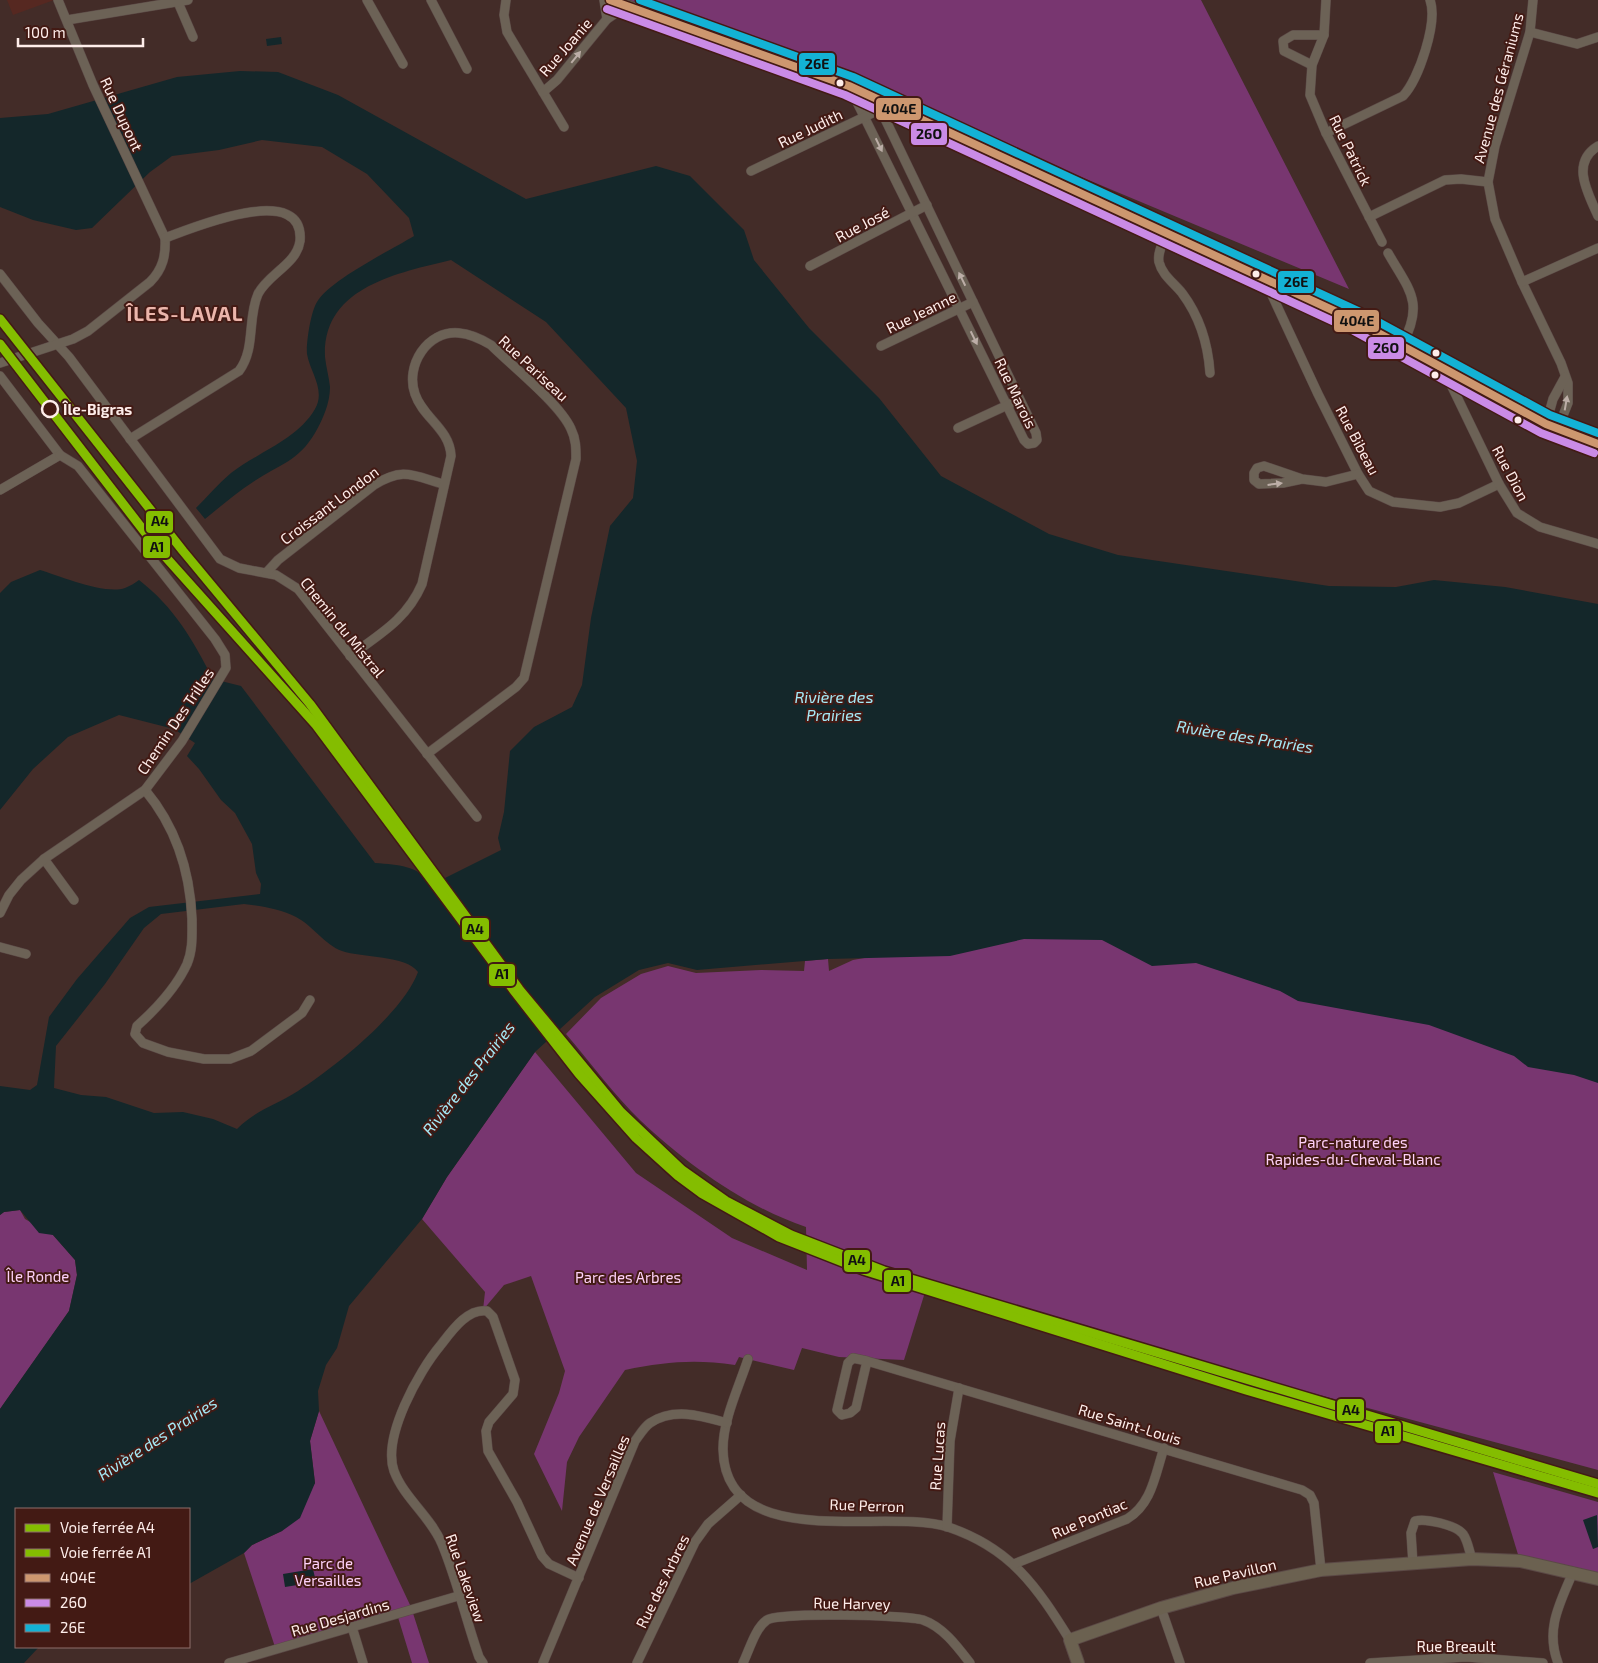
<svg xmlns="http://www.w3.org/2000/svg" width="1598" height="1663" viewBox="0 0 1598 1663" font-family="'Exo 2',sans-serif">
<rect width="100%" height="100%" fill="#432c28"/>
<!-- built -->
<polygon fill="#562821" points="7,0 54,0 13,15"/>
<!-- green -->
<g fill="#783670">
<polygon points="628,0 1201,0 1349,289 940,118 939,120 853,82"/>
<path d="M1047,844L1598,949V1470L926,1289L904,1360L839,1357L802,1348L794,1370L739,1357L735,1365C694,1359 665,1362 625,1370L579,1437L567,1462L562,1511L534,1454L559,1393L565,1371L531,1276L504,1285L483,1310L485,1292L422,1219L447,1177L535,1052L636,1173L732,1238L807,1270L806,1227C748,1208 685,1163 641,1121C614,1095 591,1063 566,1034L601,998L641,974L668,966L696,973L761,970L804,971L805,961L828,959L829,971L853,960L927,947Z"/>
<polygon points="20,1210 25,1219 53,1235 75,1260 77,1275 69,1311 0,1409 0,1215 4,1212"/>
<polygon points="319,1411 411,1607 429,1663 412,1663 397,1614 276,1650 244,1553 252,1545 282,1531 315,1483 310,1441"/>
<polygon points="1493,1472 1598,1502 1598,1579 1520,1561"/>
</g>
<!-- water -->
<g fill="#14272a" fill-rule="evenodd">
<polygon points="281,37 282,44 267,46 266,39"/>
<path d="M240,71L278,72L338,95L526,199L656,166L690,176L744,230L754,260L809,328L879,398L941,476L1049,534L1118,555L1329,586L1396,587L1434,580L1505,587L1598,604V1083L1574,1075L1528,1067L1514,1056L1429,1025L1298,1001L1280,991L1196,963L1152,966L1102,940L1024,939L950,956L828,959L697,970L668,963L639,970L595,997L535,1052L447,1177L422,1219L349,1306L337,1348L326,1365L318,1391L319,1411L310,1441L315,1483L300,1518L282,1531L252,1545L244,1553L189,1584V1509H16V1647H39L24,1663H0V1409L69,1311L77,1275L75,1260L53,1235L39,1233L20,1210L4,1212L0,1215V1086L30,1090L37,1085L49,1017L77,979L130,918L149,907L260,894L261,884L256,873L252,844L235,813L221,800L199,769L187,756L195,743L174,729L119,715L68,737L33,769L0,810V593L11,582L40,570C60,576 105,595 125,588C130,586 135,583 139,580C174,607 193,640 213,679L241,686L375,863C400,865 415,865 433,884L501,850L498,838L504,812L510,751L534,727L572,707L582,685L591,618L610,526L633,498L637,461L626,408L546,322L451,260C398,273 322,287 325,357C326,367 329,377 330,387C330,403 323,419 315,433C298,462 278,465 253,482C236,493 221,506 205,519L196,508C207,497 218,484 231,473C258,452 297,440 315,409C326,390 310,372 307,354C306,343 311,311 317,302C330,280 391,250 414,236L409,218L367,174L322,147L262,140L219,150L172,156L150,172L92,228L76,230L33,220L0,207V118L48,114L177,77ZM244,904C261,906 281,909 296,917C312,925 325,945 342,951C362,958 406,955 418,972C403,1013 335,1067 298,1091C276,1105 256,1110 237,1129L213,1119L183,1112L154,1113L106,1097L81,1095L54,1088L56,1046L105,984L144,928L161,914Z"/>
<polygon points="1597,1515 1598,1547 1593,1549 1583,1520"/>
<polygon points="313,1569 316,1582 285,1587 283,1574"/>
</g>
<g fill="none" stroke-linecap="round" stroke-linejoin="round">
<defs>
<g id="street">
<polyline points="177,0 193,37"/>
<polyline points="367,0 403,64"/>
<polyline points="431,0 467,69"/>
<polyline points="506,0 504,15 507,32 564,127"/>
<polyline points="604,0 607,19"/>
<polyline points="1326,0 1324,35 1312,65 1310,95 1326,133 1382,242"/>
<polyline points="1533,0 1530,32 1495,146 1488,182 1495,219 1522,282 1561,363 1568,383 1568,403 1558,428"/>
<polyline points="67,20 188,0"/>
<polyline points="1530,32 1577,44 1598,37"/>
<polyline points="1312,65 1284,51 1283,41 1293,35 1324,35"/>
<polyline points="849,86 1024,440 1028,444 1034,443 1037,440 1036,433 875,98"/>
<polyline points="543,92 557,80 607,19 626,6"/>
<path d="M1326,133L1403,96C1419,79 1438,22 1430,0"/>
<path d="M1598,146C1570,163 1588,193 1598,216"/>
<polyline points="751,171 881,109"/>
<polyline points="1369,217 1445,180 1461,179 1488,182"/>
<path d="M1167,232C1164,241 1157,252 1159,262C1162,275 1174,283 1182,293C1200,317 1208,343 1210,373"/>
<path d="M1388,253C1409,290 1425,302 1402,345"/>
<polyline points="810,266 927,205"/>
<polyline points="0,274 38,323 69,357 220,559 239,568 276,575 298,589 477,817"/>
<polyline points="1264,278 1318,394 1358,474 1369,491 1393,502 1440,507 1459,503 1499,484"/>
<polyline points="1522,282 1598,248"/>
<polyline points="881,346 973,302"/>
<path d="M0,363L73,339L88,331L150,282C163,269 166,255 165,238L93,85L58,0"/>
<polyline points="1443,368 1499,484 1517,513 1540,527 1598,544"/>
<polyline points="0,376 60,455"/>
<polyline points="1546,424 1553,399 1565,377"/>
<polyline points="958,428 1012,403"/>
<path d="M130,439L239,371C256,348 247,319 258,294C268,274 297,264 300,241C305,180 190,229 165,238"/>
<polyline points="1302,479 1283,483 1259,484 1254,480 1254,473 1257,468 1264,466 1302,479 1326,482 1358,474"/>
<polyline points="0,490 60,455"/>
<path d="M267,572L278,560L374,485C403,467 412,475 443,484"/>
<path d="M350,656C380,634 407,619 422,584L451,456C450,429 423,418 415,394C405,366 427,330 459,333C471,334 481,339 491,345C512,366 560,404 571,429C576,439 576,448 576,459L524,678L516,687L427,754"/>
<path d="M145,790C176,827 190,871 192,919C192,935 193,950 187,964C176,988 156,1009 137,1026L135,1034L143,1043L168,1052L204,1059H230L251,1051L302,1013L310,1000"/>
<polyline points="44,859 74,900"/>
<polyline points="0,913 9,895 21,880 44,859 145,790 182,741 226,668 225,655 215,639 78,466 60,455"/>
<polyline points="0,947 26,954"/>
<path d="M748,1359C739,1387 723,1419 723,1449C725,1555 885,1507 948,1527C1011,1548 1037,1587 1070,1640"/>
<polyline points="867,1361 856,1408 850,1413 842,1415 837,1410 848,1363 853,1358 867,1361 1302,1490 1310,1495 1314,1503 1321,1570"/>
<polyline points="947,1527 950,1441 959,1388"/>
<path d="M1014,1564L1127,1519C1152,1504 1155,1475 1164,1448"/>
<path d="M1413,1564L1411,1533L1415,1521C1425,1518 1456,1525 1463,1534C1468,1541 1469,1551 1472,1559"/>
<polyline points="1161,1608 1180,1663"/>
<polyline points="352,1627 363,1663"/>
<polyline points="229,1663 458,1596"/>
<path d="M483,1663L479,1657C466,1620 457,1580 442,1544C431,1517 404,1498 394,1471C382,1437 419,1371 440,1346C451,1332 467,1308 487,1311L493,1317L515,1380L513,1394L489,1422L486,1431L488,1451L517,1502L542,1556L549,1564L579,1578"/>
<path d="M543,1663L635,1441C639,1436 644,1427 650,1423C674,1407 702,1416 727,1423"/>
<polyline points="637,1663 695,1542 708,1524 741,1495"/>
<path d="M743,1663C749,1651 755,1628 767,1620C778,1612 907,1615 923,1620C943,1627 957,1646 970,1663"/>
<polyline points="1370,1663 1466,1657 1543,1663"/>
<path d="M1558,1663C1545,1629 1560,1603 1573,1572"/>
</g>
<g id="secondary">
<polyline points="610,0 849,86 1356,321 1546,424 1598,444"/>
<polyline points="1078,1663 1070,1640 1161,1608 1233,1588 1321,1570 1472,1559 1497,1560 1520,1561 1598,1579"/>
</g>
</defs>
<!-- street casing -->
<use href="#street" stroke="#5b4946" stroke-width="10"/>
<!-- secondary casing -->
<use href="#secondary" stroke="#5b4946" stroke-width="14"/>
<!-- street -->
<use href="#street" stroke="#6c6256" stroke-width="9"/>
<!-- secondary -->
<use href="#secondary" stroke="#6b6150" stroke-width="12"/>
<defs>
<polyline id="bus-1" points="610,0 849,86 1356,321 1546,424 1598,444"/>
<polyline id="bus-2" points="607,9 845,95 1352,330 1541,433 1594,453"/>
<polyline id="bus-3" points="640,0 853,77 1360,312 1550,415 1598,433"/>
</defs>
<!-- bus-1 casing -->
<use href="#bus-1" stroke="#431a14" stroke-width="11"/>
<!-- bus-2 casing -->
<use href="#bus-2" stroke="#431a14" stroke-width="11"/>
<!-- bus-3 casing -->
<use href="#bus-3" stroke="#431a14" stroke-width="11"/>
<!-- bus-1 -->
<use href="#bus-1" stroke="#cd976f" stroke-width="8"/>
<!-- bus-2 -->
<use href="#bus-2" stroke="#ca8be6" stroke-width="8"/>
<!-- bus-3 -->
<use href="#bus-3" stroke="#13b2d5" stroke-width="8"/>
<defs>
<polyline id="rail-1" points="0,319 183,551 310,704 519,989 621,1112 682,1170 726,1201 791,1235 884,1271 1598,1484"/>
<polyline id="rail-2" points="0,344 154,544 316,725 515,992 579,1074 636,1138 678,1176 701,1193 779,1237 863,1270 1246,1390 1598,1493"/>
</defs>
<!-- rail-1 casing -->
<use href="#rail-1" stroke="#431a14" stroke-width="12"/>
<!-- rail-2 casing -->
<use href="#rail-2" stroke="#431a14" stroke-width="12"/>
<!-- rail-1 -->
<use href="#rail-1" stroke="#84bd00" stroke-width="9"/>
<!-- rail-2 -->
<use href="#rail-2" stroke="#84bd00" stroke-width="9"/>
</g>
<!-- one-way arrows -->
<defs><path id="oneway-solid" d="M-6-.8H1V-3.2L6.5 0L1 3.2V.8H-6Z" transform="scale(1.25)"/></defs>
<g fill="#bcaea7">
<use href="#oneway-solid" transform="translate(576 57) rotate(-51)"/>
<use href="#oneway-solid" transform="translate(879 145) rotate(64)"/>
<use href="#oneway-solid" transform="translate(962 279) rotate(-116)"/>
<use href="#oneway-solid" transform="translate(974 338) rotate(64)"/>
<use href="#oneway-solid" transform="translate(1566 403) rotate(-80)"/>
<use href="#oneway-solid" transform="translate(1275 484) rotate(-7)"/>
</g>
<!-- markers -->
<g fill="#feedea" stroke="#431a14" stroke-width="2">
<circle cx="840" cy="83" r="4.5"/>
<circle cx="1256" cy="274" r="4.5"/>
<circle cx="1436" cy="353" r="4.5"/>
<circle cx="1435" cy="375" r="4.5"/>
<circle cx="1518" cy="420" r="4.5"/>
</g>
<circle fill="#431a14" stroke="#feedea" stroke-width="2.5" cx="50" cy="409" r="8"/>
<g text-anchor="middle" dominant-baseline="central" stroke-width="4" stroke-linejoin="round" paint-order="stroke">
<!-- street labels -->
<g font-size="15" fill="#feedea" stroke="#431a14">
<text transform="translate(565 47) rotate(-49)">Rue Joanie</text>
<text transform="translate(1498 88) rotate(-75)">Avenue des Géraniums</text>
<text transform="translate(122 114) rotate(65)">Rue Dupont</text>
<text transform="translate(810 128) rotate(-26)">Rue Judith</text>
<text transform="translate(1351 150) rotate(64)">Rue Patrick</text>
<text transform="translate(862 224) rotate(-28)">Rue José</text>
<text transform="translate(921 312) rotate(-26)">Rue Jeanne</text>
<text transform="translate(534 368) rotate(43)">Rue Pariseau</text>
<text transform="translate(1016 393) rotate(64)">Rue Marois</text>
<text transform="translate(1358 440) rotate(62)">Rue Bibeau</text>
<text transform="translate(1511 473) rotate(62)">Rue Dion</text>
<text transform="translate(329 505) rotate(-37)">Croissant London</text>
<text transform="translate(343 627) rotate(51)">Chemin du Mistral</text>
<text transform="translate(175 721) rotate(-56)">Chemin Des Trilles</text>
<text transform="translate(1130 1424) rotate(17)">Rue Saint-Louis</text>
<text transform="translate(937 1456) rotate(-86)">Rue Lucas</text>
<text transform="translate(597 1500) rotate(-67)">Avenue de Versailles</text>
<text transform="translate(867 1505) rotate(2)">Rue Perron</text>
<text transform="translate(1089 1518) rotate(-23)">Rue Pontiac</text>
<text transform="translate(1235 1573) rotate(-13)">Rue Pavillon</text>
<text transform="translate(466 1578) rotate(71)">Rue Lakeview</text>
<text transform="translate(662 1581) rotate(-64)">Rue des Arbres</text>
<text transform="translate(852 1603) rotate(1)">Rue Harvey</text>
<text transform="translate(340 1617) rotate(-16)">Rue Desjardins</text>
<text x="1456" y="1646">Rue Breault</text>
</g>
<!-- stop labels -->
<g font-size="15" font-weight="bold" fill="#feedea" stroke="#431a14" text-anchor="start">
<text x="63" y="409">Île-Bigras</text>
</g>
<!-- park labels -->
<g font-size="15" fill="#fed1f9" stroke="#431a14">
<text x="1353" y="1142">Parc-nature des<tspan x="1353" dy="17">Rapides-du-Cheval-Blanc</tspan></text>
<text x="38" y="1276">Île Ronde</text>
<text x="628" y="1277">Parc des Arbres</text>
<text x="328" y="1563">Parc de<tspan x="328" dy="17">Versailles</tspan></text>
</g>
<!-- water labels -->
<g font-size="16" font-style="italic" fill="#a4eaf7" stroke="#431a14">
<text x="834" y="696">Rivière des<tspan x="834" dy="18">Prairies</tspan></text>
<text transform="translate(1245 736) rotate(9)">Rivière des Prairies</text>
<text transform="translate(468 1078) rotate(-52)">Rivière des Prairies</text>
<text transform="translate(157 1438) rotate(-33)">Rivière des Prairies</text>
</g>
<!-- district labels -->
<g font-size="20" font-weight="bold" letter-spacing="1" fill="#ebb5ab" stroke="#431a14">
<text x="185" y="313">ÎLES-LAVAL</text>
</g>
</g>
<g stroke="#431a14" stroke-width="2">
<rect x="798" y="52" width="38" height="24" rx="5" fill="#13b2d5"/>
<rect x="875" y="97" width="47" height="24" rx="5" fill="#cd976f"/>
<rect x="910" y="122" width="38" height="24" rx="5" fill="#ca8be6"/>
<rect x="1277" y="270" width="38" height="24" rx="5" fill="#13b2d5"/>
<rect x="1333" y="309" width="47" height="24" rx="5" fill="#cd976f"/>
<rect x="1367" y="336" width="38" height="24" rx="5" fill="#ca8be6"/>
<rect x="145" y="510" width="29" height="24" rx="5" fill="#84bd00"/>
<rect x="142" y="535" width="29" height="24" rx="5" fill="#84bd00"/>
<rect x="461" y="917" width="29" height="24" rx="5" fill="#84bd00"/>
<rect x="488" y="963" width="28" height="24" rx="5" fill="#84bd00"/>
<rect x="843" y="1249" width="28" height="24" rx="5" fill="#84bd00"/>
<rect x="883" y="1269" width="29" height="24" rx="5" fill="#84bd00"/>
<rect x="1336" y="1398" width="29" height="24" rx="5" fill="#84bd00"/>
<rect x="1374" y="1420" width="28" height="24" rx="5" fill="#84bd00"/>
</g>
<g font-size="14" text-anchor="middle" font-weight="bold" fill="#111">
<text x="817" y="69">26E</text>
<text x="899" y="114">404E</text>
<text x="929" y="139">26O</text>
<text x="1296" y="287">26E</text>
<text x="1357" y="326">404E</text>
<text x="1386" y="353">26O</text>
<text x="160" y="526">A4</text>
<text x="157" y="552">A1</text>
<text x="475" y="934">A4</text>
<text x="502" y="979">A1</text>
<text x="857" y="1265">A4</text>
<text x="898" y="1286">A1</text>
<text x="1351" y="1415">A4</text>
<text x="1388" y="1436">A1</text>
</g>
<!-- legend -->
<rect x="15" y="1508" width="175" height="140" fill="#431a14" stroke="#8e6e6a"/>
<rect x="25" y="1524" width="25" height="8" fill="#84bd00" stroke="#8e6e6a"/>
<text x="60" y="1533" font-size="15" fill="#feedea">Voie ferrée A4</text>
<rect x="25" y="1549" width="25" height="8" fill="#84bd00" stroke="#8e6e6a"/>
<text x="60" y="1558" font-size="15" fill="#feedea">Voie ferrée A1</text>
<rect x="25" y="1574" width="25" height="8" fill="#cd976f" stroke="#8e6e6a"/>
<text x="60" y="1583" font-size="15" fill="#feedea">404E</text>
<rect x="25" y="1599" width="25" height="8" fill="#ca8be6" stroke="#8e6e6a"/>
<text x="60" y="1608" font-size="15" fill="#feedea">26O</text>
<rect x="25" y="1624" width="25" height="8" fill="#13b2d5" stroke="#8e6e6a"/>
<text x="60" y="1633" font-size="15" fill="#feedea">26E</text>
<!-- scale -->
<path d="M18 38v8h125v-8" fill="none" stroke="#feedea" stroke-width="2.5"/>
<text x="25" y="38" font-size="15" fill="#feedea" stroke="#431a14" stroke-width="4" paint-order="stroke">100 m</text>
</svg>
